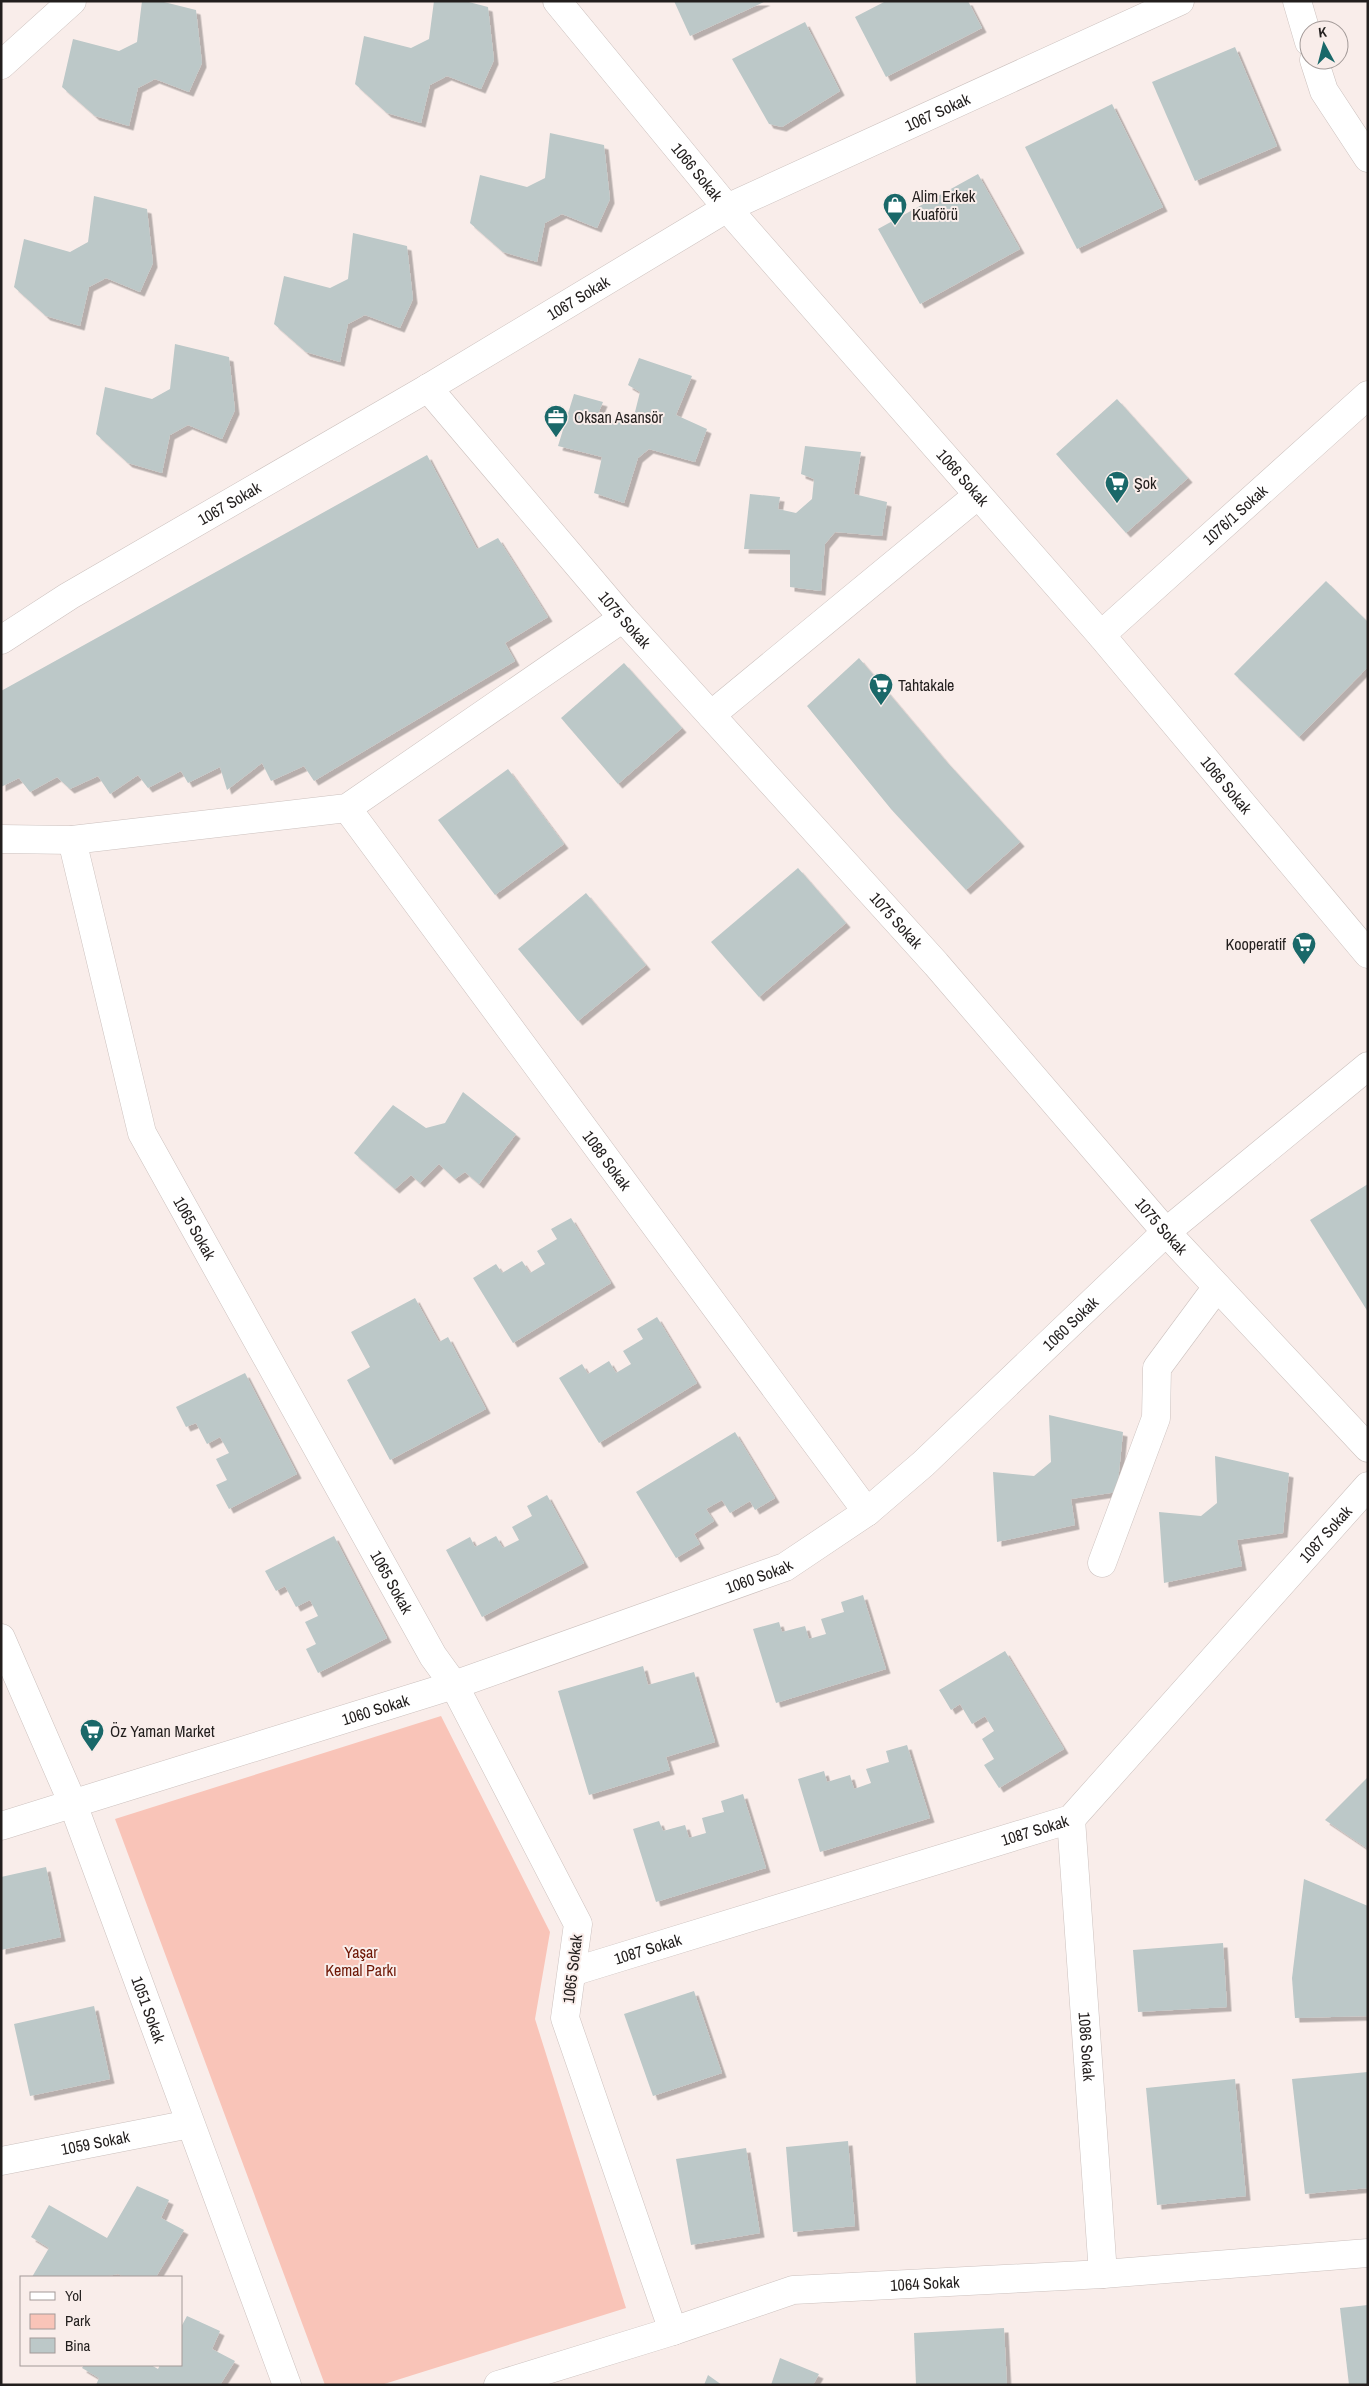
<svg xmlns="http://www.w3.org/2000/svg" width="1369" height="2386" viewBox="0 0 1369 2386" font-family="'Archivo Narrow',sans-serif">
<defs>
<filter id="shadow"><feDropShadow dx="4.5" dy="4.5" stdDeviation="0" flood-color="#0004"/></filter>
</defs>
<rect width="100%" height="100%" fill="#f9edea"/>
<!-- green -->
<polygon fill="#f9c4b8" points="441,1716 550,1932 535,2019 626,2308 381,2385 325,2385 115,1819"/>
<!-- building -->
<g fill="#bcc8c8" filter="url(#shadow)">
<polygon points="142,1 160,1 196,10 202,63 189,92 155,79 138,88 129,126 95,116 62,87 73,39 119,51 137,42"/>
<polygon points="434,1 465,1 488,7 494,60 481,89 447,76 430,85 421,123 387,113 355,84 364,36 411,48 429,39"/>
<polygon points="674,1 766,1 690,36"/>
<polygon points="886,1 968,1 982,28 886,77 855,17"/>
<polygon points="805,22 840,91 782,127 769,124 732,59"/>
<polygon points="1235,47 1277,146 1195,181 1152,82"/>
<polygon points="1112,104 1163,207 1077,249 1025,147"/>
<polygon points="550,133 604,145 610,199 597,228 562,214 545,223 537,262 503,252 470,223 480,175 527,187 545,178"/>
<polygon points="978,174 1020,249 920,304 878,229"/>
<polygon points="94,196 147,209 153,263 140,292 106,278 89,287 80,326 46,316 14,287 24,239 70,252 88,242"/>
<polygon points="353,233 407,246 413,299 400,328 365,315 348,324 340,362 306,352 274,324 284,276 330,288 348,279"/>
<polygon points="175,344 229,357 235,410 222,439 188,425 170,435 162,473 128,463 96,434 105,387 152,399 170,389"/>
<polygon points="639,358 692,376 676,415 707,429 695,462 649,449 638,458 624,503 594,493 602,457 558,446 574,394 603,402 598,414 616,422 635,412 640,392 628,385"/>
<polygon points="1117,399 1188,478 1126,533 1056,454"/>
<polygon points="805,446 861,452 854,494 887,502 882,536 835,532 825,544 821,591 790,587 790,550 744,549 750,494 780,497 778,509 796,513 812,499 814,479 801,474"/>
<polygon points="427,455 477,549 498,538 548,617 505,643 515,661 314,781 304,766 271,781 262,763 227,790 220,767 188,783 181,771 148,788 138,775 110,794 98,776 70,789 57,777 30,792 19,778 1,787 1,691"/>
<polygon points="1326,581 1368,622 1368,667 1299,737 1234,674"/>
<polygon points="859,658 945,760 1020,842 966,890 891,809 807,706"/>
<polygon points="624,663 682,728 618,784 561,718"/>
<polygon points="508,769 564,844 495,895 438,820"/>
<polygon points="798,868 846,923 759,997 711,942"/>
<polygon points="586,893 646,965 578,1021 518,949"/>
<polygon points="463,1092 516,1134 479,1184 465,1172 455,1179 439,1164 420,1183 411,1175 395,1189 354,1153 393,1105 426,1128 445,1123"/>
<polygon points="1368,1184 1368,1312 1310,1220"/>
<polygon points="571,1218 611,1283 513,1343 473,1278 496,1264 502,1273 522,1261 530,1273 545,1264 537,1251 557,1239 551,1229"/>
<polygon points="415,1298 439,1342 448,1337 486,1409 390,1460 347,1380 370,1367 351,1332"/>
<polygon points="657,1317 697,1383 599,1443 559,1378 582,1364 588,1374 609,1361 616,1373 631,1364 623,1351 643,1339 637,1329"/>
<polygon points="245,1373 297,1474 229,1509 216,1485 227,1480 216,1459 229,1453 220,1437 207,1444 196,1423 186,1427 176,1407"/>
<polygon points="1049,1415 1123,1432 1117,1492 1071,1499 1075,1525 997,1542 993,1472 1034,1476 1051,1462"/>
<polygon points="735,1432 775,1498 755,1510 750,1501 730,1513 722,1500 706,1509 714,1521 694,1534 700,1544 676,1558 636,1492"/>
<polygon points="1215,1456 1289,1473 1283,1533 1237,1540 1242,1566 1164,1583 1159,1512 1201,1516 1217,1503"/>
<polygon points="547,1495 584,1563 482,1617 446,1550 470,1537 475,1547 496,1536 503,1548 519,1540 512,1527 532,1516 527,1506"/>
<polygon points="334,1536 387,1638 318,1673 306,1649 316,1644 305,1622 318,1616 310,1600 296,1607 285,1586 276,1591 265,1571"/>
<polygon points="863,1595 886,1669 776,1703 753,1629 779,1622 782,1632 805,1626 809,1639 826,1634 821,1619 844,1612 841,1602"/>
<polygon points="1005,1651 1064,1749 999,1788 984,1765 994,1759 982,1739 994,1731 985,1716 972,1724 960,1704 951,1710 939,1690"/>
<polygon points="643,1666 648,1685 694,1672 715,1742 666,1757 670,1770 589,1795 558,1691"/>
<polygon points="907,1745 930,1818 820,1852 798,1779 824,1771 827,1782 850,1775 854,1789 871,1783 866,1769 889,1762 886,1751"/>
<polygon points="1368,1777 1368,1849 1325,1820"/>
<polygon points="743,1794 766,1868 656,1902 633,1829 659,1821 663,1831 685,1825 689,1838 706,1833 702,1818 724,1812 721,1801"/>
<polygon points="46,1867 61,1937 1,1950 1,1877"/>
<polygon points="1304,1879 1368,1906 1368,2016 1295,2018 1292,1978"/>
<polygon points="1223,1943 1227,2007 1138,2012 1133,1950"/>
<polygon points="694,1991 722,2073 653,2096 624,2014"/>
<polygon points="94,2006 110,2079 30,2096 14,2024"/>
<polygon points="1368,2072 1368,2188 1305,2194 1292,2079"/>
<polygon points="1235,2079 1246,2196 1157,2205 1146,2088"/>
<polygon points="848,2141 855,2226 793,2232 786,2147"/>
<polygon points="746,2148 760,2233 691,2245 676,2159"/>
<polygon points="137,2186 169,2200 161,2218 184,2230 156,2277 124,2277 118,2274 103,2277 32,2277 49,2248 31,2237 49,2205 107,2238"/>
<polygon points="1368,2305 1368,2385 1349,2385 1340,2308"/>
<polygon points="187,2316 220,2331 212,2349 235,2361 220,2385 96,2385 99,2378 82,2368 84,2365 151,2365 158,2369 160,2365 181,2365 181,2327"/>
<polygon points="1004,2328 1007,2385 916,2385 914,2333"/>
<polygon points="780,2358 819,2374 813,2385 771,2385"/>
<polygon points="708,2375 722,2385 704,2385"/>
</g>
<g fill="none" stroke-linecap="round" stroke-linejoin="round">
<defs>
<g id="minor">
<path id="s1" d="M557,1L727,208L1101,635L1368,954"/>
<polyline points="1297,1 1309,42"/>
<polyline points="1314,60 1324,91 1368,158"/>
<polyline points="1,65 72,1"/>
<path id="s2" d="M428,388L623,618L936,964L1166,1232L1368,1448"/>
<path id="s3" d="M1101,635L1368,395"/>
<path id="s4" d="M1,640L69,596L428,388L727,208L1180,1"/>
<polyline points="711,715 978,495"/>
<path id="s5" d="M347,808L867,1512"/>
<polyline points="1,839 72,840 347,808 623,618"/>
<path id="s6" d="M72,840L142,1133L433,1656L454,1685L578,1924L565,2018L673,2331"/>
<polyline points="1102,1563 1156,1418 1157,1368 1217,1287"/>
<path id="s7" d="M1,1638L73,1804L287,2385"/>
<path id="s8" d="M1071,1819L1103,2274"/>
<path id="s9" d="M1,1826L454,1685L785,1567L867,1512L923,1464L1166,1232L1368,1066"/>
<path id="s10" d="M572,1972L1071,1819L1368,1486"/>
<path id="s11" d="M1,2161L190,2124"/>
<path id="s12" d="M498,2385L673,2331L793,2290L1103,2274L1368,2253"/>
</g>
</defs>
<!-- minor casing -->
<use href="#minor" stroke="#ccc1be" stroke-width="29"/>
<!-- minor -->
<use href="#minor" stroke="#fff" stroke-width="28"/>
</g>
<!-- icons -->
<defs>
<symbol id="shop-pin" viewBox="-11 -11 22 30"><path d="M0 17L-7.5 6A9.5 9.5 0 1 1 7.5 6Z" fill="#1a6869" stroke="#f9edea"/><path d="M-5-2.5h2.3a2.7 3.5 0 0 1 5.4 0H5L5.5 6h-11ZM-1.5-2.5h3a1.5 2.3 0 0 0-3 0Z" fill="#fff"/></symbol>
<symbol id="office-pin" viewBox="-11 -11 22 30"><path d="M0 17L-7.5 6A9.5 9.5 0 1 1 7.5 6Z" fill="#1a6869" stroke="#f9edea"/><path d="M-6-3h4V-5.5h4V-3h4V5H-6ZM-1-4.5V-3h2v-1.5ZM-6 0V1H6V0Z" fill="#fff"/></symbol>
<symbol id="supermarket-pin" viewBox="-11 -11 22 30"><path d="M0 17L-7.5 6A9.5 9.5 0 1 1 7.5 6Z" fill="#1a6869" stroke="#f9edea"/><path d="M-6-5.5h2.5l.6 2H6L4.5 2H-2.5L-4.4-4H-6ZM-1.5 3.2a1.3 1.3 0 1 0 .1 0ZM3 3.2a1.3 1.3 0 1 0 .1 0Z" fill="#fff"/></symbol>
</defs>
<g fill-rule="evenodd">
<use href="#shop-pin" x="881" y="191" width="28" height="38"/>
<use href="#office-pin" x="542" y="403" width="28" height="38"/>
<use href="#supermarket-pin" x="1103" y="469" width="28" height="38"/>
<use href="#supermarket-pin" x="867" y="671" width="28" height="38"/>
<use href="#supermarket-pin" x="1290" y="930" width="28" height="38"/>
<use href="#supermarket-pin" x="78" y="1717" width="28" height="38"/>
</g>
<g text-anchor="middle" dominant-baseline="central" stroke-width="4" stroke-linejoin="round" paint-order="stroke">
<!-- street labels -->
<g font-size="16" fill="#221e1d" stroke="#f9edea">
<text stroke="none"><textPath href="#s4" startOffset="1076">1067 Sokak</textPath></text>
<text stroke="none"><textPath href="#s1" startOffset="221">1066 Sokak</textPath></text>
<text stroke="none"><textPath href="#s4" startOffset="671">1067 Sokak</textPath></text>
<text stroke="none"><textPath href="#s1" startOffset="626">1066 Sokak</textPath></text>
<text stroke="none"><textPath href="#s4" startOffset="266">1067 Sokak</textPath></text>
<text stroke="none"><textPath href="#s3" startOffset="180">1076/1 Sokak</textPath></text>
<text stroke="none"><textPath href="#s2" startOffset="304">1075 Sokak</textPath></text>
<text stroke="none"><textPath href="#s1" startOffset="1031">1066 Sokak</textPath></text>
<text stroke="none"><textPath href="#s2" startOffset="709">1075 Sokak</textPath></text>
<text stroke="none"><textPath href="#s5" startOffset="438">1088 Sokak</textPath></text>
<text stroke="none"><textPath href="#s2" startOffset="1114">1075 Sokak</textPath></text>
<text stroke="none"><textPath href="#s6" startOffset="410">1065 Sokak</textPath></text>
<text stroke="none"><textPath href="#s9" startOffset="1202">1060 Sokak</textPath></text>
<text stroke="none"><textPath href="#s10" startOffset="904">1087 Sokak</textPath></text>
<text stroke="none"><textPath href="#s9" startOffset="798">1060 Sokak</textPath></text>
<text stroke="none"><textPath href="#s6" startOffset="815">1065 Sokak</textPath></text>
<text stroke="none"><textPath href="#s9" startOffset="392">1060 Sokak</textPath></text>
<text stroke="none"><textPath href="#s10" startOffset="484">1087 Sokak</textPath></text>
<text stroke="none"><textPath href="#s10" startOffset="79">1087 Sokak</textPath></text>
<text transform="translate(572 1969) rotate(-83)">1065 Sokak</text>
<text stroke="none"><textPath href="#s7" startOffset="400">1051 Sokak</textPath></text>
<text stroke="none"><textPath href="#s8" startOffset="228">1086 Sokak</textPath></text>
<text stroke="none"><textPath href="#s11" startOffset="96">1059 Sokak</textPath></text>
<text stroke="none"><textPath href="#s12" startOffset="442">1064 Sokak</textPath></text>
</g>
<!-- poi labels -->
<g font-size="16" fill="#221e1d" stroke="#f9edea" text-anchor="start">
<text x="912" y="196">Alim Erkek<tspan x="912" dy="18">Kuaförü</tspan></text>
<text x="574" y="417">Oksan Asansör</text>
<text x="1134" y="483">Şok</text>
<text x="898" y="685">Tahtakale</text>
<text x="1286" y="944" text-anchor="end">Kooperatif</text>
<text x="110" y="1731">Öz Yaman Market</text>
</g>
<!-- park labels -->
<g font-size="16" fill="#6e1705" stroke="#f9edea">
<text x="361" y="1952">Yaşar<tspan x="361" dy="18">Kemal Parkı</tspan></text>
</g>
</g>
<!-- border -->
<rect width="1369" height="2386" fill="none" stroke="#221e1d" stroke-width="5"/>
<!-- legend -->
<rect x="20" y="2276" width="162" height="90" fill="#f9edea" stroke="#a39a98"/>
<rect x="30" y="2292" width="25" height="8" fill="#ffffff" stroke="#a39a98"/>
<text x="65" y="2301" font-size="15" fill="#221e1d">Yol</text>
<rect x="30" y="2314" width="25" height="15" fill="#f9c4b8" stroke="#a39a98"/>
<text x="65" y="2326" font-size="15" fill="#221e1d">Park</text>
<rect x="30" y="2338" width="25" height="15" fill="#bcc8c8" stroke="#a39a98"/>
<text x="65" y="2351" font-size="15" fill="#221e1d">Bina</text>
<!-- north arrow -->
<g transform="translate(1324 45) rotate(353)"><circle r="24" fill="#f9edea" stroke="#a39a98"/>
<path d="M0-4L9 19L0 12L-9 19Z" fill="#1a6869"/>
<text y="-8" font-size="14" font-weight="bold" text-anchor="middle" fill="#221e1d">K</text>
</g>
</svg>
